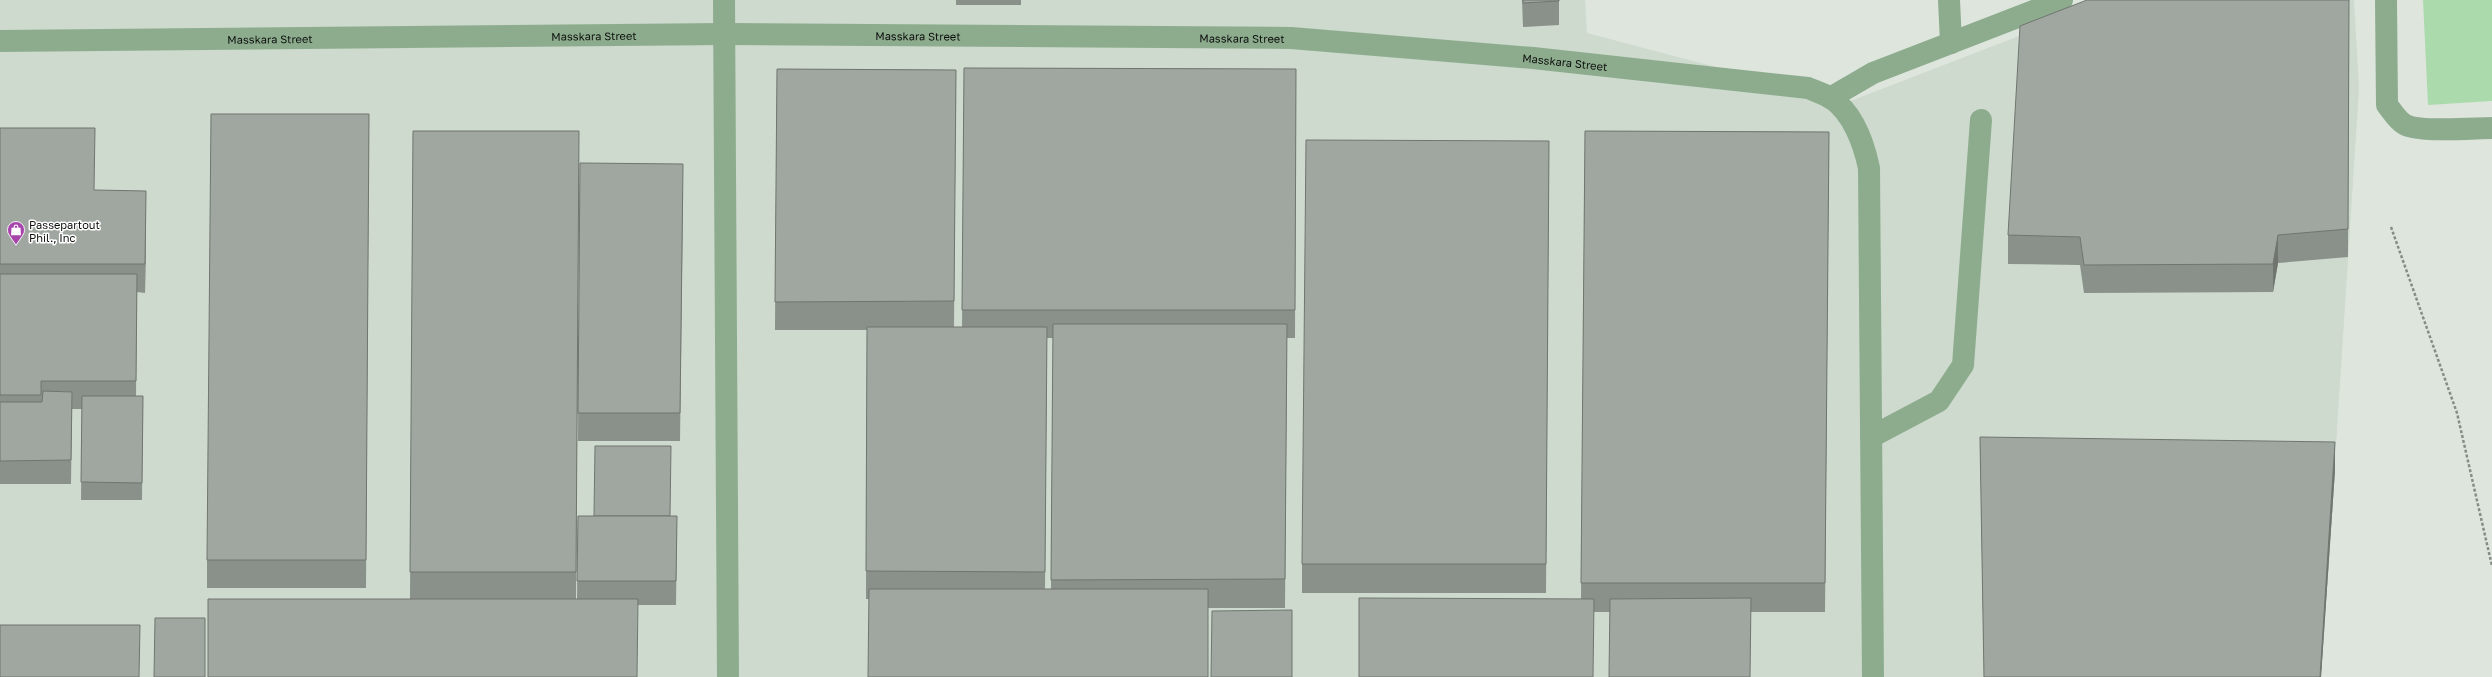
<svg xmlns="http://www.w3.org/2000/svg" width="2492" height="677" viewBox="0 0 2492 677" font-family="'Golos Text',sans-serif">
<rect width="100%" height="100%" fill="#dde5dd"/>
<!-- built -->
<polygon fill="#cddacd" points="0,0 1585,0 1587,33 1848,102 2112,0 2354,0 2359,88 2321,677 0,677"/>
<!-- green -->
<polygon fill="#abdbac" points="2423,0 2492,0 2492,101 2428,105"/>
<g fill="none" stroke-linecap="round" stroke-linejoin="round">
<!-- path -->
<polyline stroke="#878c87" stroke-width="2.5" stroke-dasharray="3 2" stroke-linecap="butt" points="2391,227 2457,413 2492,566"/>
<!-- minor -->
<g stroke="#8dac8e" stroke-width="22">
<polyline points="724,0 728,677"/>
<polyline points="1949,0 1951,43"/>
<path d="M2386,0L2387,105C2392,111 2397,120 2404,124C2417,133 2475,128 2492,128"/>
<path id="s1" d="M0,41L725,34L1291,38L1533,58L1808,88C1815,91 1824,94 1831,98C1853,113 1864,144 1869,168L1873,677"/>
<polyline points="1830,98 1873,73 2062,0"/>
<polyline points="1871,437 1939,401 1963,365 1981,120"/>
</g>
</g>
<!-- wall -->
<g fill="#8a908a" fill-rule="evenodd">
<rect x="956" y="0" width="65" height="5"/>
<polygon points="1522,0 1559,0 1559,25 1523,27"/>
<polygon points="2349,0 2348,257 2278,263 2273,292 2084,293 2080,265 2008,264 2008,235"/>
<path d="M964,68L1296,69L1295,338H1287L1285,608H1208L866,599L867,330H775L777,69L956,70L954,327H962ZM1047,338H1053L1051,589H1045Z"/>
<polygon points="369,114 366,588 207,588 207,560"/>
<polygon points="0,128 95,190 146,219 145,293 137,292 136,396 143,396 142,500 81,500 82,409 72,409 71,484 0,484"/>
<polygon points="413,131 579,159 576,599 577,599 578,516 677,516 676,605 638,605 410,599"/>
<polygon points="1585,131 1829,132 1825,612 1594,612 1581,599"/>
<polygon points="1549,141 1546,593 1302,593 1302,564"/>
<polygon points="580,163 683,192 680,441 578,441"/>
<polygon points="1980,437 2335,470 2321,677 1984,677"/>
</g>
<!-- shaded-wall -->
<g fill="#707570">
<polygon points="146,191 146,219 145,293 145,264"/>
<polygon points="2278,235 2278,263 2273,292 2273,264"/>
<polygon points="2335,442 2335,470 2321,677 2320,677"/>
</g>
<!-- building -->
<g fill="#a0a7a0" stroke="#707570">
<polygon points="1523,0 1559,0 1559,1 1523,3"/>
<polygon points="2087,0 2349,0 2348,229 2278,235 2273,264 2084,265 2080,237 2008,235 2020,26"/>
<polygon points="964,68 1296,69 1295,310 962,310"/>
<polygon points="777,69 956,70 954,301 775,302"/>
<polygon points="211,114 369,114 366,560 207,560"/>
<polygon points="0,128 95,128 94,190 146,191 145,264 0,264"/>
<polygon points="413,131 579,131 576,572 410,572"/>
<polygon points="1585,131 1829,132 1825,583 1581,583"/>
<polygon points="1306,140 1549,141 1546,564 1302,564"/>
<polygon points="580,163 683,164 680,413 578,413"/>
<polygon points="0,274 137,274 136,381 41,381 41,395 0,395"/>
<polygon points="1053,324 1287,324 1285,579 1051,580"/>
<polygon points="867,327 1047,327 1045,572 866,571"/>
<polygon points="43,391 72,392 71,460 0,461 0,402 42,402"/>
<polygon points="82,396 143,396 142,483 81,482"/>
<polygon points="1980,437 2335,442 2320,677 1984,677"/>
<polygon points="595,446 671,446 670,516 594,516"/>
<polygon points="578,516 677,516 676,581 577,581"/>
<polygon points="869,589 1208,589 1208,677 868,677"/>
<polygon points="1359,598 1594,599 1593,677 1359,677"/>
<polygon points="1751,598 1750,677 1609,677 1610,599"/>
<polygon points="208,599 638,599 637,677 208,677"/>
<polygon points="1292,610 1292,677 1211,677 1212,611"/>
<polygon points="155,618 205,618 205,677 154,677"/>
<polygon points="0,625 140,625 139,677 0,677"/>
</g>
<!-- icons -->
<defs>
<symbol id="shop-pin" viewBox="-11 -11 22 30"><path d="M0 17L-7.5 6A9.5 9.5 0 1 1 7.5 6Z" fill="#a644ab" stroke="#fff"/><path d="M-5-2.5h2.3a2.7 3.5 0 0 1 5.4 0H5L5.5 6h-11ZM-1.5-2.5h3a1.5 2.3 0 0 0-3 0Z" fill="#fff"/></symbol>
</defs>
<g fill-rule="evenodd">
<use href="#shop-pin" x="6" y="220" width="20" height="27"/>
</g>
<g text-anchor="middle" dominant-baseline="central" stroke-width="3" stroke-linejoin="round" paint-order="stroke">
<!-- street labels -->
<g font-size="11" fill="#0e100e" stroke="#fff">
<text stroke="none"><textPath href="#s1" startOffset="594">Masskara Street</textPath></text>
<text stroke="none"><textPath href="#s1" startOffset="918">Masskara Street</textPath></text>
<text stroke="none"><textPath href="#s1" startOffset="1242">Masskara Street</textPath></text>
<text stroke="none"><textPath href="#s1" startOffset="270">Masskara Street</textPath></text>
<text stroke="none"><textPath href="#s1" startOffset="1566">Masskara Street</textPath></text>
</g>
<!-- poi labels -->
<g font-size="11" fill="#0e100e" stroke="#fff" text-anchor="start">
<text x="29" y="224">Passepartout<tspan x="29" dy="13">Phil., Inc</tspan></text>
</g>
</g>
</svg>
